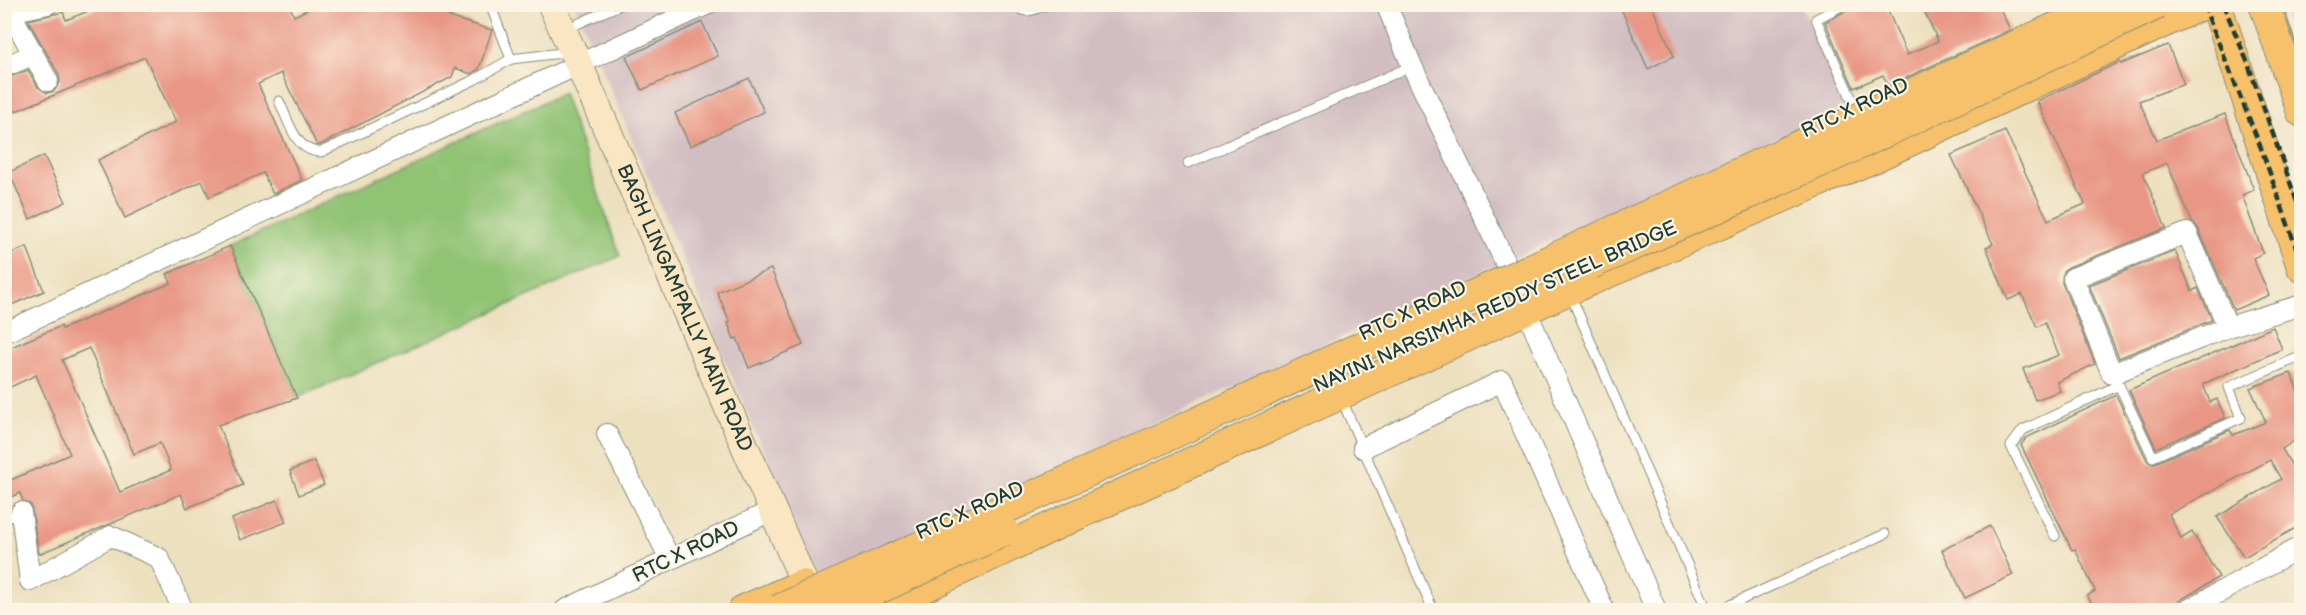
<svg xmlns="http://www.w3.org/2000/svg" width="2306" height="615" viewBox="0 0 2306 615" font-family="'Balsamiq Sans',sans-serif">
<rect width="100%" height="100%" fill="#fcf5e5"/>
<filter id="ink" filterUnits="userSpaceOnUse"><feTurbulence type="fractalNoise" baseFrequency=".0167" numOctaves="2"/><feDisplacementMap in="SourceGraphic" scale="12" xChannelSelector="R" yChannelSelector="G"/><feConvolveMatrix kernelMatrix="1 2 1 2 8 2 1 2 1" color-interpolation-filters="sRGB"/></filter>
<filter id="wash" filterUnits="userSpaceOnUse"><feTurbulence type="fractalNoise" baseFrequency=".008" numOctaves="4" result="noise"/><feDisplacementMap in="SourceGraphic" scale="24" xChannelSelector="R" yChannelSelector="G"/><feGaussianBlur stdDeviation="1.35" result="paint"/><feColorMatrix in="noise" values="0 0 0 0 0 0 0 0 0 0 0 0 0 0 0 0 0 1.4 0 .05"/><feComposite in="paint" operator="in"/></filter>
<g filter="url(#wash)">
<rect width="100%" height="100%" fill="#ede0bf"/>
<!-- industrial -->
<polygon fill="#d2bec2" points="575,5 1801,5 1847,106 1472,276 981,504 816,576"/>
<!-- green -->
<polygon fill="#91c374" stroke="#588054" stroke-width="1.5" points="563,93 620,256 297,398 230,246"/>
<g id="blocks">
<!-- building -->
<g fill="#e99684" fill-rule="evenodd">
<polygon points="106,4 289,4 294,16 319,4 476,4 449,17 492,30 479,69 471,74 455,68 452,77 320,145 317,145 281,73 258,84 302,180 273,194 263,173 209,197 202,181 125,218 98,160 176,122 145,57 4,116 4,79 28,70 38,87 47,93 54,91 60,82 59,75 28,20 63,12 66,20"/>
<polygon points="1619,4 1651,4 1674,56 1648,69"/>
<polygon points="1852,4 1885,4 1907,55 1938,41 1921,4 1998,4 2010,30 1888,86 1883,75 1854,88 1825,22 1848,10"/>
<polygon points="2285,4 2301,4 2301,59 2284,9"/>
<polygon points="702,22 718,56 642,90 626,57"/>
<polygon points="2168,45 2184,84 2139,101 2157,140 2225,114 2254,190 2242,195 2263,253 2253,258 2269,295 2234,310 2198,228 2192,222 2167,163 2143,173 2166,228 2069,267 2063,271 2062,283 2095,364 2057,382 2060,391 2035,400 2023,369 2059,355 2045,323 2037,327 2022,294 2008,300 1986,247 1993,244 1951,155 2005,131 2048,220 2085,204 2037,101 2120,62 2121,64"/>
<polygon points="749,78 764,112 690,146 675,113"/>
<polygon points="44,156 66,202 30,219 9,172"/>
<path d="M230,246L297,398L218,425L243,485L187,508L181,494L39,554L31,505L23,501L20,493L4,500V483L70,454L36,375L4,390V350L61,326L62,329L171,283L167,274ZM89,348L134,454L160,443L171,470L120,492L62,360Z"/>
<polygon points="27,247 44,291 9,306 4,296 4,256"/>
<polygon points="2175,251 2192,291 2198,288 2212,320 2119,358 2089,285"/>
<polygon points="771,269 803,345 749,368 737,338 734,339 728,323 730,322 717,292"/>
<polygon points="2273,327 2282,349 2203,384 2210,402 2217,399 2225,418 2156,448 2129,390"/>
<polygon points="2291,373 2301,400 2301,436 2282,449 2301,481 2301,525 2244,557 2217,517 2281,479 2270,460 2169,514 2181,539 2192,532 2219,577 2164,610 2096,610 2087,596 2095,591 2075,549 2072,550 2021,445 2026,438 2116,395 2147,460 2150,463 2155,463 2230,430 2233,435 2266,422 2250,388"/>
<polygon points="314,461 324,485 299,495 290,471"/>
<polygon points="277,500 286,522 240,540 232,519"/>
<polygon points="1990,526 2013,575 1965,598 1942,550"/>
</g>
</g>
</g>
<g filter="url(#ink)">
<use href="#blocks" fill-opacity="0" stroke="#868e7a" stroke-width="1.5"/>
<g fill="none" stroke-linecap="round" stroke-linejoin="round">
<defs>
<g id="lane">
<polyline points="490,4 511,59 570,52"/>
<path d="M1013,4C1024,16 1035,10 1047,4"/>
<polyline points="1845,4 1816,19 1856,109"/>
<polyline points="566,29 622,4"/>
<path d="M279,101C289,121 295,152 321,152L474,80L511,59"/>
<polyline points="1188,163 1412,66"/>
<polyline points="1570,294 1707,610"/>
<polyline points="1341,398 1433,610"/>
<polyline points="4,520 21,512"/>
<polyline points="2055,536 2011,446 2023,430 2119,385 2153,457 2241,418 2229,387 2302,356"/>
<polyline points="1719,610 1885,534"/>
</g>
<g id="street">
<polyline points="1386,4 1412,66 1508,268 1656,610"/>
<polyline points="10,12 48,81"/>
<polyline points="4,13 48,4"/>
<polyline points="4,67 32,55"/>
<polyline points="2228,327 2187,233 2073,278 2112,374 2228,327 2302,305"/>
<polyline points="4,333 708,4"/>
<polyline points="607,434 670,559"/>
<polyline points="1363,448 1502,381 1604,610"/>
<polyline points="21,512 30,581 111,536 159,558 183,610"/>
<polyline points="565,610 773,510"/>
<polyline points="2188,610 2302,546"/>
</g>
<g id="secondary">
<path id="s1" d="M551,4L579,65L816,610"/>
</g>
<g id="primary">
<polyline points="2216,4 2302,267"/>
<polyline points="2264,4 2302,112"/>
<polyline points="744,610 802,585"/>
<polyline points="876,610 1070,518 1568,290 1875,157 2203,4"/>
</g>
</defs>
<!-- lane casing -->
<use href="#lane" stroke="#868e7a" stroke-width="11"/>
<!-- street casing -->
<use href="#street" stroke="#868e7a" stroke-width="22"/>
<!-- secondary casing -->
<use href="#secondary" stroke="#868e7a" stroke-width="29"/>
<!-- primary casing -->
<use href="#primary" stroke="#868e7a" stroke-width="32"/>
<!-- lane -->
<use href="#lane" stroke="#fff" stroke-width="9"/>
<!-- street -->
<use href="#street" stroke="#fff" stroke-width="20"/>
<!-- secondary -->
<use href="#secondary" stroke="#fbe6c4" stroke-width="27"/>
<!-- primary -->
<use href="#primary" stroke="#f6c16b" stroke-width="30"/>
<!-- rail -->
<g stroke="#1f3d34" stroke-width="4.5" stroke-dasharray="9 4.5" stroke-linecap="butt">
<polyline points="2203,4 2261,148 2302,264"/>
<polyline points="2223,4 2247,61 2302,216"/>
</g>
<defs>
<g id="primary-bridge">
<polyline points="1591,264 1849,149 2158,4"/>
<polyline points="778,610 1163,438 2107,4"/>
<polyline points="832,610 1004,531"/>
</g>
</defs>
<!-- primary-bridge casing -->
<use href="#primary-bridge" stroke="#868e7a" stroke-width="32" stroke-linecap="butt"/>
<!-- primary-bridge -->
<use href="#primary-bridge" stroke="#f6c16b" stroke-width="30"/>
</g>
</g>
<g text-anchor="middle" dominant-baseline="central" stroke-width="4.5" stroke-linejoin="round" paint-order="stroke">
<!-- street labels -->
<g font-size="20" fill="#1f3d34" stroke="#fcf5e5">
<text transform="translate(1855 108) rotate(-25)">RTC X ROAD</text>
<text stroke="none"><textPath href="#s1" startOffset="332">BAGH LINGAMPALLY MAIN ROAD</textPath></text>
<text transform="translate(1495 307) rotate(-24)">NAYINI NARSIMHA REDDY STEEL BRIDGE</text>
<text transform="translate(1413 311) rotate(-25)">RTC X ROAD</text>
<text transform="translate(970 511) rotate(-24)">RTC X ROAD</text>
<text transform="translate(686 552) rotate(-26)">RTC X ROAD</text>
</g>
</g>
<!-- margin -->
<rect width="2306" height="615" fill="none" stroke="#fcf5e5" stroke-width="24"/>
</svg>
